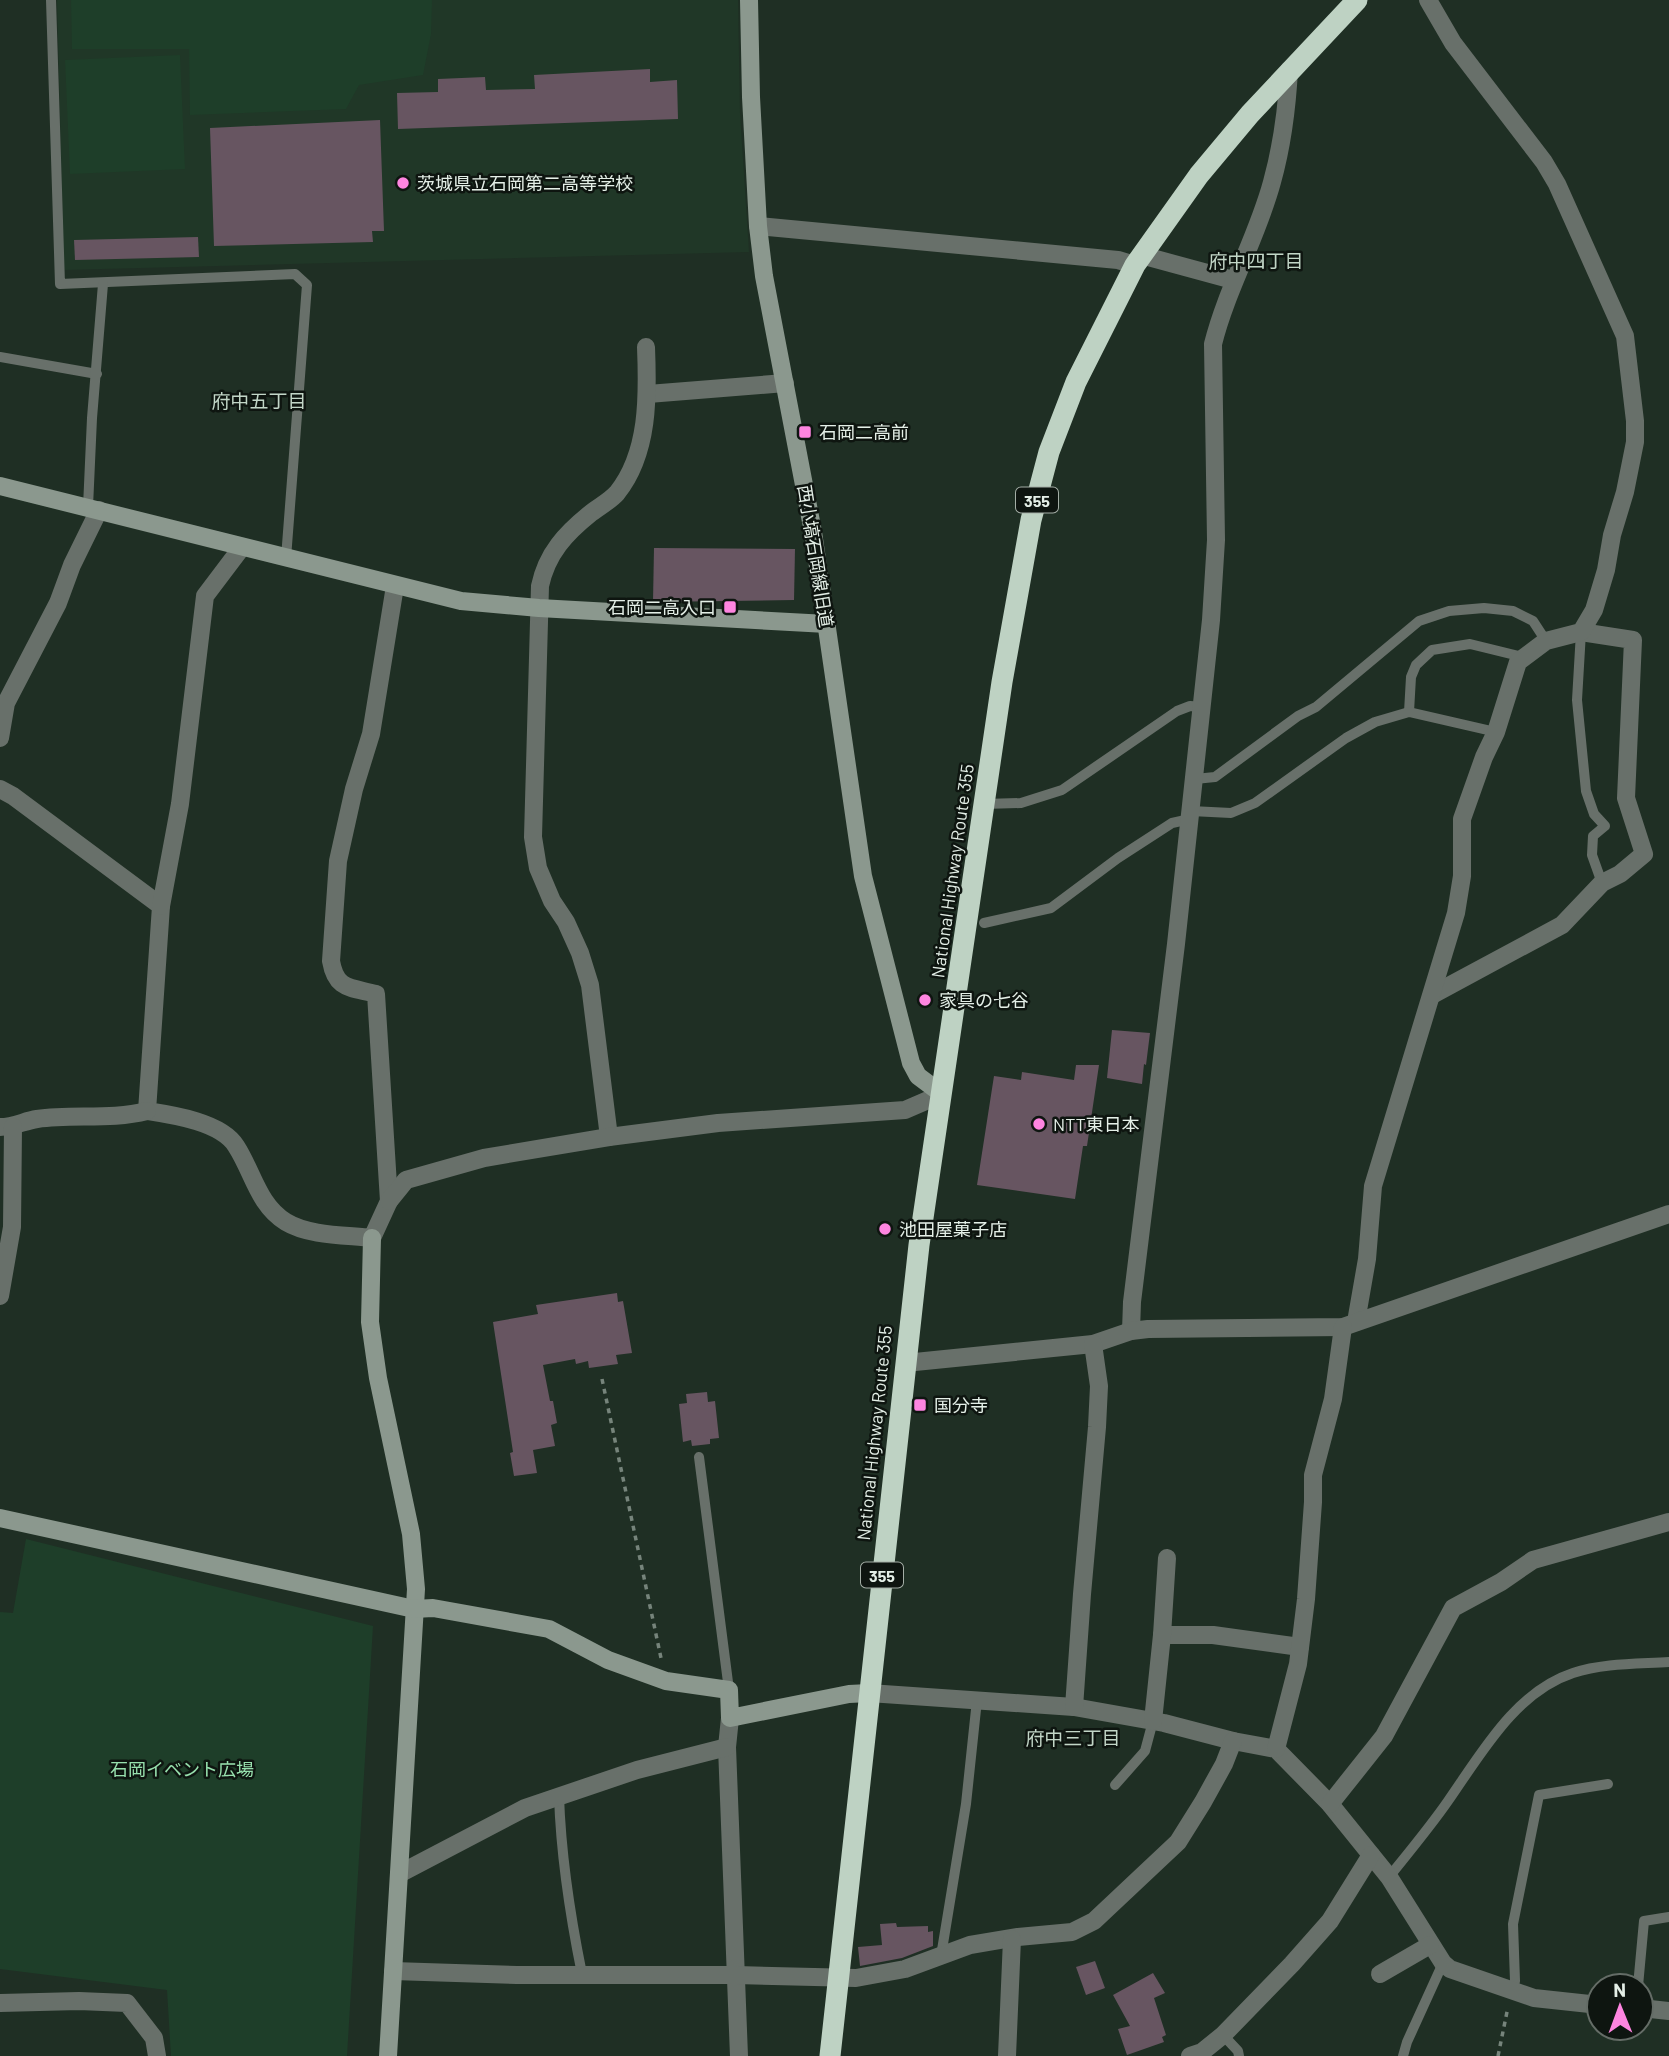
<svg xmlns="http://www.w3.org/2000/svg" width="1669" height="2056" viewBox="0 0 1669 2056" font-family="Barlow,'Noto Sans JP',sans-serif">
<rect width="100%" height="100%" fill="#1f2f24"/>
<!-- built -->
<polygon fill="#203727" points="57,0 738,0 740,113 749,252 64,270"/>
<!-- green -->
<g fill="#1e3e29">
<polygon points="71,0 432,0 431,34 423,75 359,85 346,109 190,115 189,49 72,49"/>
<polygon points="180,55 185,169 70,174 65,60"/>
<polygon points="26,1539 373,1626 347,2056 171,2056 167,1990 0,1969 0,1612 13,1613"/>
</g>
<!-- building -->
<g fill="#675561">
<polygon points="650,69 650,82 677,80 678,119 398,129 397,93 438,92 438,79 485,77 486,90 535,89 534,75"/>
<polygon points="380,120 384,231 372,231 373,242 214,246 210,128"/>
<polygon points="198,237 199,257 75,260 74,240"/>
<polygon points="654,548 795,549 794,600 653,602"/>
<polygon points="1112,1030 1150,1033 1146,1065 1144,1064 1142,1084 1107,1078"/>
<polygon points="1076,1065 1099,1065 1087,1146 1083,1146 1075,1199 977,1185 994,1076 1021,1080 1022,1072 1074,1080"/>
<polygon points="617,1293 618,1302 623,1301 632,1353 616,1355 618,1364 589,1368 588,1361 576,1364 575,1359 543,1365 550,1401 553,1401 557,1423 551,1425 555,1446 533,1450 537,1473 514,1476 510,1453 513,1452 493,1322 538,1314 536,1305"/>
<polygon points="707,1392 708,1402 715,1401 719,1438 710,1439 710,1444 692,1446 691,1440 683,1442 679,1404 687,1403 686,1394"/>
<polygon points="896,1923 897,1927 928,1926 928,1932 933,1931 933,1946 902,1958 860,1966 858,1947 882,1945 880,1924"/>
<polygon points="1095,1961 1105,1988 1086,1995 1076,1967"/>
<polygon points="1153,1973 1165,1993 1154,1998 1166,2035 1162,2037 1164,2042 1127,2055 1118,2029 1130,2026 1113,1995"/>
</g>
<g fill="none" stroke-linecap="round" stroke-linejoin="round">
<!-- path -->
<g stroke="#76847b" stroke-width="3.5" stroke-dasharray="5 5" stroke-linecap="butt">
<polyline points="602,1379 661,1658"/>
<polyline points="1498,2056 1508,2007"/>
</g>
<!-- lane -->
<g stroke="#68706a" stroke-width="10">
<polyline points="51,0 60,284 295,274 307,285 286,558"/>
<polyline points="0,357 97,374"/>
<polyline points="88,507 92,418 103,284"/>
<polyline points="1581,632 1577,700 1586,791 1594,814 1605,826 1593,836 1592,855 1602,883"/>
<polyline points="1409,712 1411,677 1416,665 1432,650 1470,644 1523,657"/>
<polyline points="1195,779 1215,777 1298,716 1316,707 1419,621 1449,611 1484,608 1513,611 1533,621 1546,641"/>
<polyline points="984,804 1021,803 1062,790 1177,711 1190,706 1202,707"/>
<polyline points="1191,811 1231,813 1255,803 1346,738 1375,722 1409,712 1496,732"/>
<polyline points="984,923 1051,908 1118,858 1172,823 1190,819"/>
<polyline points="699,1457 729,1690"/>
<polyline points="1115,1785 1145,1751 1153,1721"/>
<path d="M559,1796C561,1857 570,1915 582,1974"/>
<path d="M1389,1877C1409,1852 1430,1827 1448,1801C1481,1754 1515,1692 1573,1673C1603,1663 1638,1664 1669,1662"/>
<polyline points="941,1956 966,1804 977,1700"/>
<polyline points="1638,1986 1644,1921 1669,1917"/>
<polyline points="1512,1991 1515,1981 1513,1924 1539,1795 1608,1784"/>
<polyline points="1223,2035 1238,2051 1239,2056"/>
<polyline points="1403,2056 1407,2042 1443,1963"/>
</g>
<!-- street -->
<g stroke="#68706a" stroke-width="18">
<polyline points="758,226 1118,260 1135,265"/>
<polyline points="1141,255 1233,280"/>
<polyline points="648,394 785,383"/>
<polyline points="0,738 6,703 58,603 72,565 99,510"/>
<path d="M0,789L13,796L161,906L147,1111C173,1115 221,1122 236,1146C253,1172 258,1205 286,1222C309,1236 346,1235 372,1238L389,1201L376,994C350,987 336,990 331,961L338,861L354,789L371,734L395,586"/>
<polyline points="161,906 180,804 205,596 242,547"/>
<polyline points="1432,995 1562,925 1602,883 1620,874 1644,854 1626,798 1633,640 1581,632"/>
<path d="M0,1127C14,1127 24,1121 37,1119C74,1114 111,1120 147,1111"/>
<path d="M609,1137L590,985L580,953L566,922L552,901L538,868L533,837L540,586C547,553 566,533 591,513C600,506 610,501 617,493C649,453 648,396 646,347"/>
<polyline points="389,1201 406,1180 484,1158 609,1137 718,1123 905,1110 942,1094"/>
<polyline points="0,1296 12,1227 13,1127"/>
<polyline points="1356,1322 1367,1259 1373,1186 1456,913 1462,876 1462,819 1484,757 1496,732 1518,662 1546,641 1581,632 1594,610 1606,570 1612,535 1625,492 1635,442 1635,421 1625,336 1557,184 1544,162 1453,43 1428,0"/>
<path d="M1131,1331L1132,1302L1176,944L1211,620L1216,540L1213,344C1227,288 1257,238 1272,182C1282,146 1287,108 1289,70"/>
<polyline points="905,1363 1093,1344 1131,1331 1148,1329 1343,1327 1669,1214"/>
<polyline points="1162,1635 1213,1635 1300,1647"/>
<polyline points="869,1693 1074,1707 1164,1723 1233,1741 1276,1749 1330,1804 1389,1877 1443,1963 1450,1969 1534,1998 1599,2005"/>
<polyline points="1074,1707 1082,1594 1097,1427 1099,1386 1093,1344"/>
<polyline points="730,1718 727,1747 739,2056"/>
<polyline points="1153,1721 1162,1635 1167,1558"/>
<polyline points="1276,1749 1298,1664 1306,1599 1313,1502 1313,1475 1333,1399 1343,1327"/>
<polyline points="1330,1804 1384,1736 1453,1608 1501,1582 1533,1560 1669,1522"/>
<polyline points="399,1874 525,1808 637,1770 727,1747"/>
<polyline points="393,1971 517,1975 736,1975 856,1978 905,1969 970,1945 1018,1937 1072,1932 1094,1921 1178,1842 1203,1802 1224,1764 1233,1741"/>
<polyline points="1380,1974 1430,1945"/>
<polyline points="0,2003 79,2001 127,2003 154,2038 157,2056"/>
<polyline points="1641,2008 1669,2011"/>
<polyline points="1007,2056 1012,1939"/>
<polyline points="1190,2056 1202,2052 1223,2035 1292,1964 1330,1921 1371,1855"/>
</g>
<!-- secondary -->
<g stroke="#8b988e" stroke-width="18">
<polyline points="749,0 751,97 758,226 764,276 813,532 863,876 911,1063 918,1076 942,1094"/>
<polyline points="0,486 461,601 539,608 827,624"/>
<polyline points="372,1238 370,1322 378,1378 411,1534 416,1589 388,2056"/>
<polyline points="0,1518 414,1609 433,1608 549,1629 608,1660 666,1681 729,1690 730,1718 849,1694 869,1693"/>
</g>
<!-- highway -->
<polyline stroke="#bed2c3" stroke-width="21" points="830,2056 919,1245 1002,682 1031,520 1049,452 1076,382 1135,265 1199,175 1250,114 1357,0"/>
</g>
<!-- markers -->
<g fill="#fe85e0" stroke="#0e1510" stroke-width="2.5">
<circle cx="403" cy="183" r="7"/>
<rect x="798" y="425" width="14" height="14" rx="3.5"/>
<rect x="723" y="600" width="14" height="14" rx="3.5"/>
<circle cx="925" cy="1000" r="7"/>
<circle cx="1039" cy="1124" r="7"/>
<circle cx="885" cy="1229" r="7"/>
<rect x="913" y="1398" width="14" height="14" rx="3.5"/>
</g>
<g text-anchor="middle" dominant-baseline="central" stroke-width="5" stroke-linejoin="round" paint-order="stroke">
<!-- shield labels -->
<g fill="#0e1510" stroke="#a4aea6" stroke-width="2">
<rect x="1016" y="487.5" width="42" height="25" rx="5"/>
<rect x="861" y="1562.5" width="42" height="25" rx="5"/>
</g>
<g font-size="16" font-weight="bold" fill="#e4efe7">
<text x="1037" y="500">355</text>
<text x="882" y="1575">355</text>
</g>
<!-- poi labels -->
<g font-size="18" fill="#e4efe7" stroke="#0e1510" text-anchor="start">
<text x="417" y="183">茨城県立石岡第二高等学校</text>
<text x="819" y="432">石岡二高前</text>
<text x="716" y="607" text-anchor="end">石岡二高入口</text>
<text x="939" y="1000">家具の七谷</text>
<text x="1053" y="1124">NTT東日本</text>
<text x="899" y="1229">池田屋菓子店</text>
<text x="934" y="1405">国分寺</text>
</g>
<!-- street labels -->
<g font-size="18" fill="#e4efe7" stroke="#0e1510">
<text transform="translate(816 556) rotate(81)">西小塙石岡線旧道</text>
<text transform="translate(952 871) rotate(-82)">National Highway Route 355</text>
<text transform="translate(874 1433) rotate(-84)">National Highway Route 355</text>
</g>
<!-- park labels -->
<g font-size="18" fill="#97e0ad" stroke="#0e1510">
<text x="182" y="1769">石岡イベント広場</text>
</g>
<!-- neighbourhood labels -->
<g font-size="19" fill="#c2d6c7" stroke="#0e1510">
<text x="1256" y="260">府中四丁目</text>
<text x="259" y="400">府中五丁目</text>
<text x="1073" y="1737">府中三丁目</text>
</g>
</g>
<!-- north arrow -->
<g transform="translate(1620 2007) rotate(359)"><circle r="33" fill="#0e1510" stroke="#646c66" stroke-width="2"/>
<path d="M0-5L12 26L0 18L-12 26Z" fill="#fe85e0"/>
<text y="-10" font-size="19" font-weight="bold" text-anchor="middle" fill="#e4efe7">N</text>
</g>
</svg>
